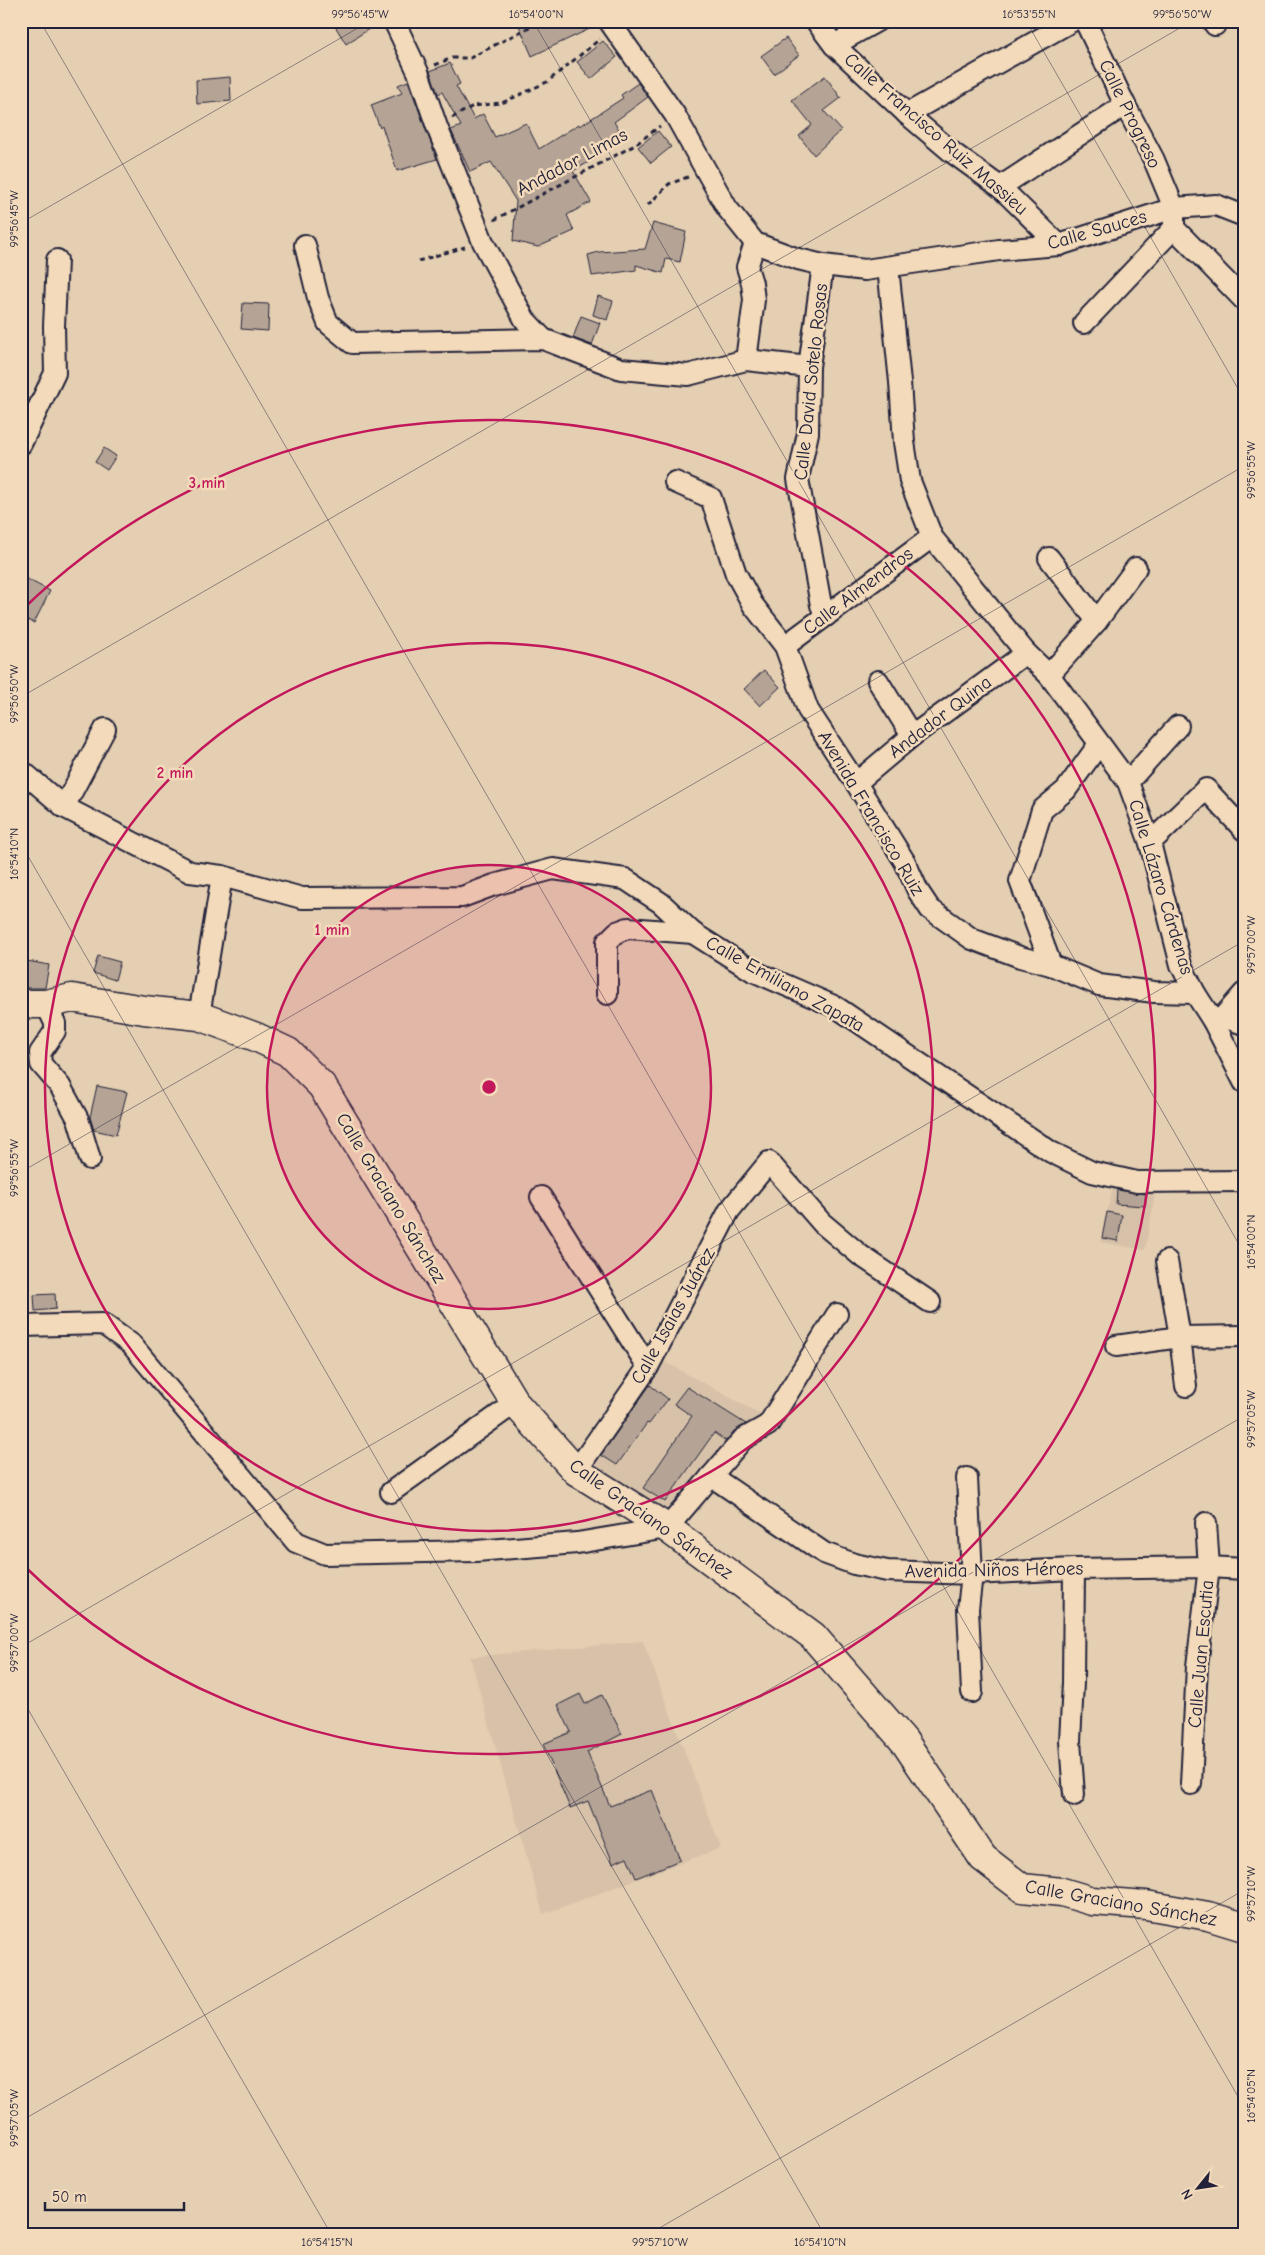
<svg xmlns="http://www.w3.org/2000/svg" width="1265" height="2255" viewBox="0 0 1265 2255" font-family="'Comic Neue',sans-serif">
<rect width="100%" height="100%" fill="#e5cfb2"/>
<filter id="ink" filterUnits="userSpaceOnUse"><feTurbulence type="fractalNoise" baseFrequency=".02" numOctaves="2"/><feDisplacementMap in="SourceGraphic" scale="10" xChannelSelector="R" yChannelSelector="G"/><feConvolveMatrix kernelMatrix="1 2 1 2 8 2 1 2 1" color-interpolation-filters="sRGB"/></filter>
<g filter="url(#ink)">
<!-- built -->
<g fill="#d7c2a9">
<polygon points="1115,1179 1157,1184 1145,1250 1100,1242"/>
<polygon points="658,1358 762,1415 666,1521 585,1464"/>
<polygon points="643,1641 721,1848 543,1914 470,1657"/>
</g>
<!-- building -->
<g fill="#b5a495" stroke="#22223b">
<polygon points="332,21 381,21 346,44"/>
<polygon points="517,21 597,21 598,25 532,56"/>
<polygon points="786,38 799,55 774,74 761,56"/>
<polygon points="603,41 617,57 591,79 577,62"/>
<polygon points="450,63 460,84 456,86 474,119 483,114 495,137 526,123 539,149 579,124 580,126 623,98 621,95 638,83 648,97 614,122 620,131 593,148 598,157 573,171 591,202 567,215 574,231 538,247 513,241 516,201 491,162 470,172 451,130 461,126 442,92 438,94 430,71"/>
<polygon points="825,76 841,98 824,111 841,130 814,155 799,136 812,125 792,100"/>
<polygon points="230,77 231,101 197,104 196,80"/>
<polygon points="408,81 437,159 397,171 382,126 380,128 371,105 402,93 398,85"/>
<polygon points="658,131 671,147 651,163 638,147"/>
<polygon points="653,223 686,232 680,262 666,259 663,273 636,265 636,270 592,276 588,255 599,252 645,249"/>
<polygon points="598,296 613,301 607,320 593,315"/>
<polygon points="243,303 269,304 268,331 241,329"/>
<polygon points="581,316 600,323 592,345 573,338"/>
<polygon points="104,448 116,456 107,470 95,462"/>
<polygon points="21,576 50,591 34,623 21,617"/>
<polygon points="764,670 780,687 760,706 744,689"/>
<polygon points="98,956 120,962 115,980 93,973"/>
<polygon points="27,961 49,965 45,988 23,988"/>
<polygon points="97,1086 127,1092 116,1135 94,1130 90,1117"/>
<polygon points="1117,1190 1146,1194 1145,1206 1116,1204"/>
<polygon points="1107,1212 1122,1215 1118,1241 1102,1238"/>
<polygon points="55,1294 56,1309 35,1311 34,1295"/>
<polygon points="650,1385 668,1399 649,1424 647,1423 617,1465 601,1455"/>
<polygon points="687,1387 746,1424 734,1431 726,1441 714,1433 665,1502 643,1488 692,1416 674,1404"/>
<polygon points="580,1694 585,1704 602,1695 622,1734 587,1752 610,1806 652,1790 680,1860 636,1878 627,1857 613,1863 588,1801 570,1808 543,1744 571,1732 558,1705"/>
</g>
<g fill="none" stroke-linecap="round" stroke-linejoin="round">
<defs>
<g id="street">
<polyline points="394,21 418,72 437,127 483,242 525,320 543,339"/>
<polyline points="609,21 675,115 727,208 755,243 798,259 823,265 865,270 999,250 1059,245 1174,208 1216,205 1244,216"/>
<polyline points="816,21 834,45 907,114 953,153 1000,187 1059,245"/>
<polyline points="1085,21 1125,105 1154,160 1174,208 1174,228 1244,300"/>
<polyline points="1213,21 1215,25"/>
<polyline points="834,45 877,21"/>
<polyline points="907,114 1072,21"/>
<polyline points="1000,187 1125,105"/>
<polyline points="305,245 318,298 328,323 352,343 543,339 621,369 688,375 746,360 809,367"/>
<polyline points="823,265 809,367 808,433 798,479 821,605 826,616"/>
<polyline points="888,267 900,382 904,442 910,481 932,537 1026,653 1049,675 1128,782 1150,843 1181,965 1195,993 1213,1021 1244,1082"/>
<polyline points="1084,323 1174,228"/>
<polyline points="746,360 754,300 752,283 747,267 755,243"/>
<polyline points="21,444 55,373 54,326 57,260"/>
<polyline points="675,482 711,498 736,574 753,605 785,646 808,710 856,783 905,862 918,891 930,909 972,939 1020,957 1051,965 1099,985 1154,992 1195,993"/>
<polyline points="1049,558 1097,621"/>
<polyline points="785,646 932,537"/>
<polyline points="1049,675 1097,621 1136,568"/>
<polyline points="878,681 912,736"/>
<polyline points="21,770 64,807 190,872 222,876 302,898 462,897 494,885 553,869 625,879 661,903 693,933 753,971 836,1007 1051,1152 1092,1172 1137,1182 1244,1181"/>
<polyline points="1128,782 1178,726"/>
<polyline points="856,783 912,736 1026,653"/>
<polyline points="64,807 105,729"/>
<polyline points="1150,843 1206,789 1244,830"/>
<polyline points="1051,965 1020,881 1042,810 1066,790 1099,744"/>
<polyline points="607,994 607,942 617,932 628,928 693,933"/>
<polyline points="46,1004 55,1023 55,1031 40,1053 41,1064 60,1086 78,1119 90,1159"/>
<polyline points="199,1016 222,876"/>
<polyline points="1223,1017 1244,1024"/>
<polyline points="1213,1021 1223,1017 1244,993"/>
<polyline points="541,1197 648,1367"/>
<polyline points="1167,1261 1180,1337 1186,1386"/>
<polyline points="21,1326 103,1324 131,1344 296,1542 325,1554 476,1551 577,1543 667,1528 743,1439 768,1425 837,1314"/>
<polyline points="1116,1346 1180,1337 1244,1336"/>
<polyline points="576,1471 648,1367 729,1211 769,1162 822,1223 860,1255 930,1302"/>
<polyline points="711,1476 824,1553 854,1564 887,1571 972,1574 1074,1569 1209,1567 1244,1569"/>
<polyline points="967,1478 972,1574 968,1609 972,1692"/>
<polyline points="391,1492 515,1403"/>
<polyline points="1074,1569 1073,1683 1070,1741 1074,1795"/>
<polyline points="1191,1784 1197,1666 1209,1567 1206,1523"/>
</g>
<polyline id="secondary" points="21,1004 46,1004 72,998 144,1010 199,1016 256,1037 288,1052 322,1086 515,1403 576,1471 667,1528 813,1636 904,1741 983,1858 1022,1888 1062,1892 1092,1901 1146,1905 1208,1916 1244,1927"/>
</defs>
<!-- street casing -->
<use href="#street" stroke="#22223b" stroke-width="24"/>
<!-- secondary casing -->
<use href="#secondary" stroke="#22223b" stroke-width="31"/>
<!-- path -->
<g stroke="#22223b" stroke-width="3" stroke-dasharray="5 4" stroke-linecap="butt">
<polyline points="435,65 452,58 470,58 541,21"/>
<polyline points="452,118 473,106 502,103 547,82 600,39"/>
<polyline points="648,205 669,184 688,177"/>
<polyline points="494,220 635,145 660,126"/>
<polyline points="418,261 465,247"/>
</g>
<!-- street -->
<use href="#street" stroke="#f2daba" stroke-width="20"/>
<!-- secondary -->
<use href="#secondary" stroke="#f2daba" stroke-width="28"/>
</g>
</g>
<!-- ticks -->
<path fill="none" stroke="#22223b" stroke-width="1" stroke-opacity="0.45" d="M40,21L1244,2107M533,21L1244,1253M1026,21L1244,399M21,223L370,21M21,697L1192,21M21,844L824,2234M21,1172L1244,466M21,1647L1244,941M21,1697L331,2234M21,2121L1244,1416M649,2234L1244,1890"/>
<!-- distance rings -->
<circle cx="489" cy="1087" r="222" fill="#c2185b" fill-opacity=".12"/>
<g fill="none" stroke="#c2185b" stroke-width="2.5">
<circle cx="489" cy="1087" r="222"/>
<circle cx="489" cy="1087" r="444"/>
<path d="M21 611A667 667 0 1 1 21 1563"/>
</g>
<g text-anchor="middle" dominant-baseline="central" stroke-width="5" stroke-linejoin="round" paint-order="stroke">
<!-- street labels -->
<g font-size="19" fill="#22223b" stroke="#f2daba">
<text transform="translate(1130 114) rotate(64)">Calle Progreso</text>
<text transform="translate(936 134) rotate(41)">Calle Francisco Ruiz Massieu</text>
<text transform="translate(572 162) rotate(-28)">Andador Limas</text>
<text transform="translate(1097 230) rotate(-16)">Calle Sauces</text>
<text transform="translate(811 382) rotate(-84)">Calle David Sotelo Rosas</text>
<text transform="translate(858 591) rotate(-37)">Calle Almendros</text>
<text transform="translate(940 717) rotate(-37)">Andador Quina</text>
<text transform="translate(871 813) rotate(59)">Avenida Francisco Ruiz</text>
<text transform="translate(1161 887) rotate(73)">Calle Lázaro Cárdenas</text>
<text transform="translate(785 984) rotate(29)">Calle Emiliano Zapata</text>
<text transform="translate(391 1198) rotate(59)">Calle Graciano Sánchez</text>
<text transform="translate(673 1316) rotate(-61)">Calle Isaias Juárez</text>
<text transform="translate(651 1519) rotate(35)">Calle Graciano Sánchez</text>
<text transform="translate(994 1570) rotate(-1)">Avenida Niños Héroes</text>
<text transform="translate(1201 1654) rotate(-85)">Calle Juan Escutia</text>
<text transform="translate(1121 1903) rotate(10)">Calle Graciano Sánchez</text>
</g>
</g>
<circle cx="489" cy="1087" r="8" fill="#c2185b" stroke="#f2daba" stroke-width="2.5"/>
<g font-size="15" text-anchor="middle" font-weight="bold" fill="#c2185b" stroke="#f2daba" stroke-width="5" stroke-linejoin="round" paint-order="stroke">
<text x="207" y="488">3 min</text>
<text x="175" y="778">2 min</text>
<text x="332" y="935">1 min</text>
</g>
<!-- margin -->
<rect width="1265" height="2255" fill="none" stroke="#f2daba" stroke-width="55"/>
<!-- north arrow -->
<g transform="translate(1198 2188) rotate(240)" stroke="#f2daba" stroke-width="4" paint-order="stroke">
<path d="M0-4L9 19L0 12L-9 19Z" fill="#22223b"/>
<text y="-8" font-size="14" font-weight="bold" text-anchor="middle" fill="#22223b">N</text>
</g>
<!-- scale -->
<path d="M45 2202v8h139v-8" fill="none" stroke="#22223b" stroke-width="2.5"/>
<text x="52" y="2202" font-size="15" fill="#22223b" stroke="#f2daba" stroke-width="4" paint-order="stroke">50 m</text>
<rect x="28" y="28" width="1210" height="2200" fill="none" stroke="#22223b" stroke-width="2"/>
<g font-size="12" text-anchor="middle" fill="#22223b">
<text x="360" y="18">99°56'45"W</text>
<text x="536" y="18">16°54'00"N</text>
<text x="1029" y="18">16°53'55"N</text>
<text x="1182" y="18">99°56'50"W</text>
<text transform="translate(14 219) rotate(-90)" y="4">99°56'45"W</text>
<text transform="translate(1251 470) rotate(-90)" y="4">99°56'55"W</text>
<text transform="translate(14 694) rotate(-90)" y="4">99°56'50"W</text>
<text transform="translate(14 854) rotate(-90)" y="4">16°54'10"N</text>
<text transform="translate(1251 945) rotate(-90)" y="4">99°57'00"W</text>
<text transform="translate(14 1168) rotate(-90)" y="4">99°56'55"W</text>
<text transform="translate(1251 1242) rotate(-90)" y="4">16°54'00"N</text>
<text transform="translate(1251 1419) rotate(-90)" y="4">99°57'05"W</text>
<text transform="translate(14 1643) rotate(-90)" y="4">99°57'00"W</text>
<text transform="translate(1251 1894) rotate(-90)" y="4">99°57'10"W</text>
<text transform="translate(1251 2096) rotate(-90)" y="4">16°54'05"N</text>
<text transform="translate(14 2118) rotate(-90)" y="4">99°57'05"W</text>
<text x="327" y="2246">16°54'15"N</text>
<text x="660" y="2246">99°57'10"W</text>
<text x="820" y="2246">16°54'10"N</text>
</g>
</svg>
